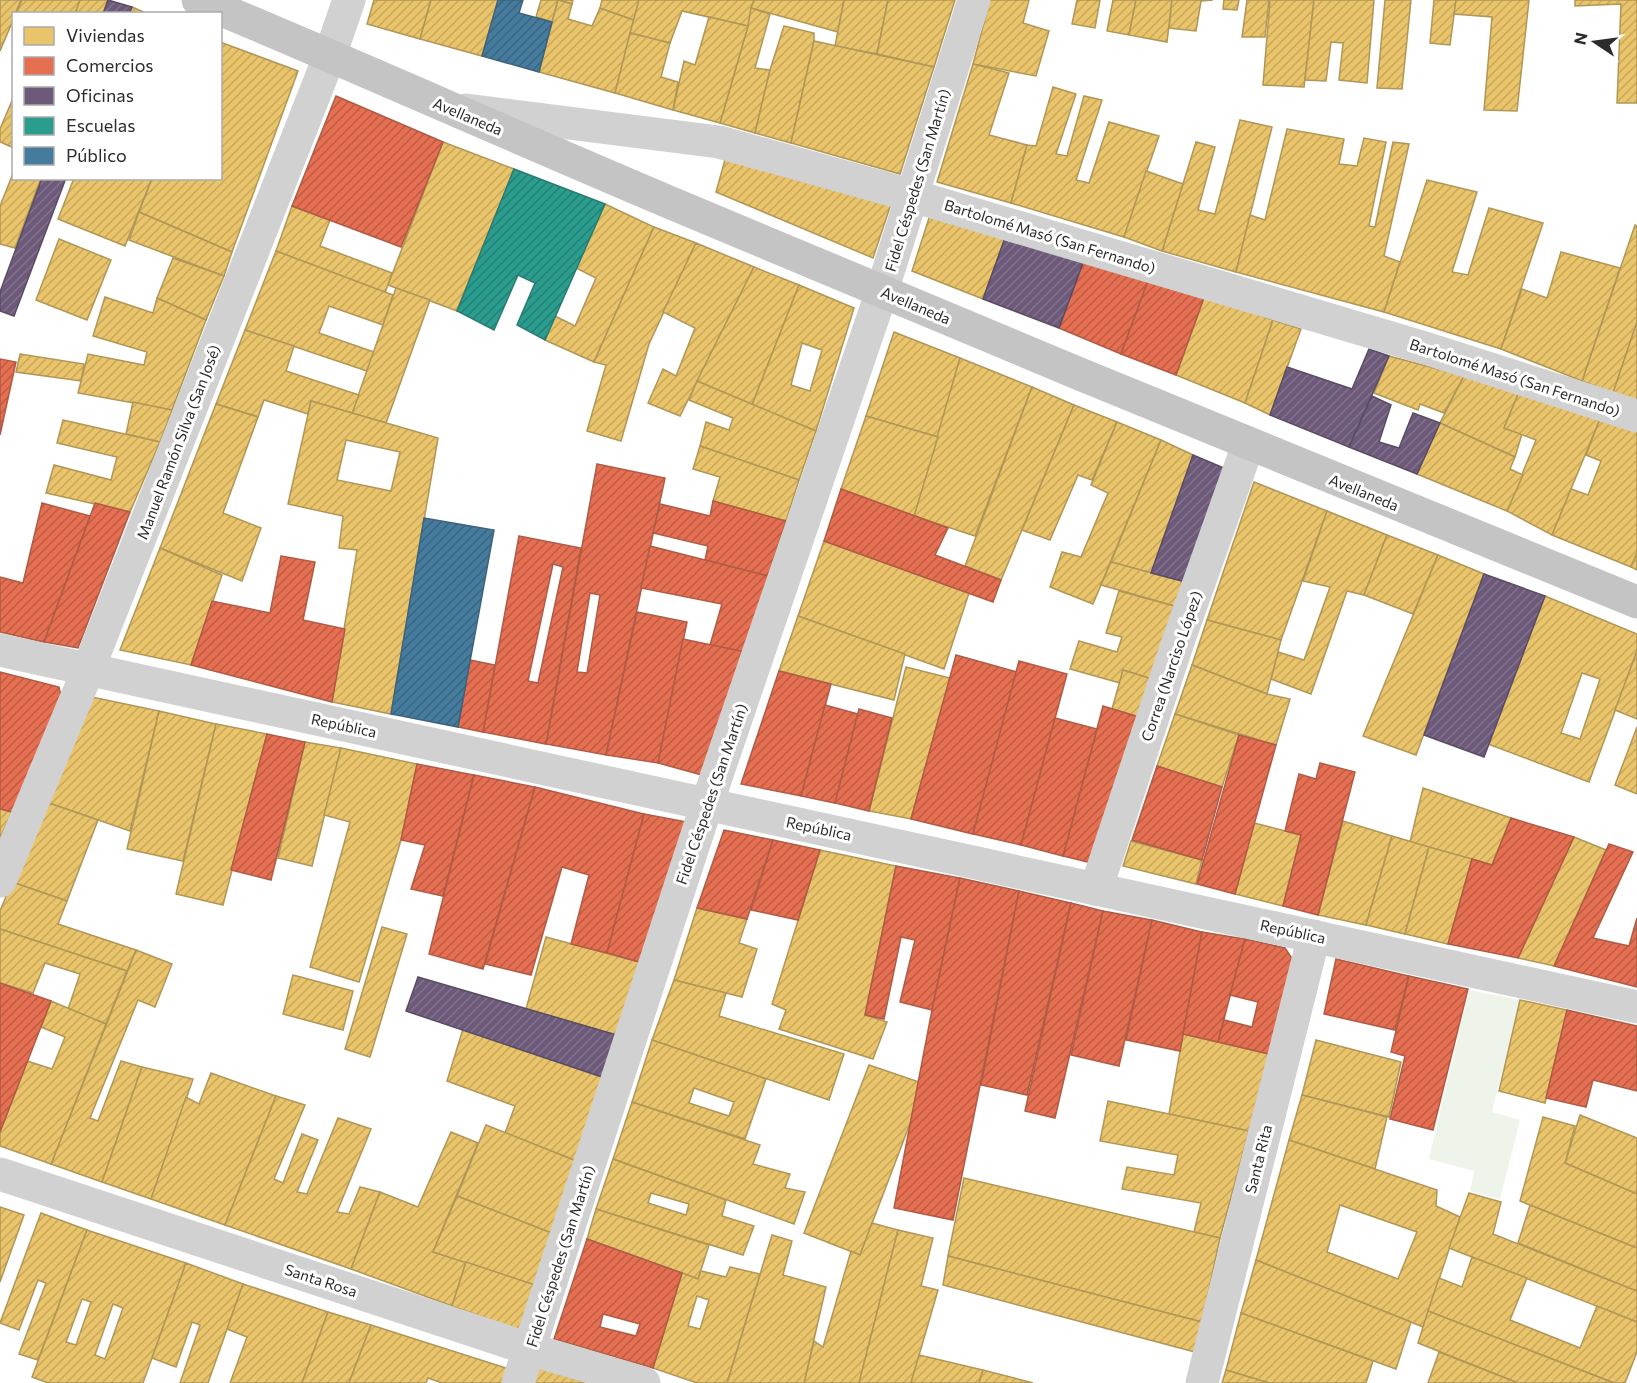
<svg xmlns="http://www.w3.org/2000/svg" width="1637" height="1383" viewBox="0 0 1637 1383" font-family="Commissioner,sans-serif">
<defs>
<pattern id="homes-hatch" width="6" height="6" patternUnits="userSpaceOnUse" patternTransform="scale(1.5)"><rect width="6" height="6" fill="#e9c46a"/><path d="M-1 1l2-2M0 6l6-6M5 7l2-2" fill="none" stroke="#c8a95c"/></pattern>
<pattern id="shops-hatch" width="6" height="6" patternUnits="userSpaceOnUse" patternTransform="scale(1.5)"><rect width="6" height="6" fill="#e76f51"/><path d="M-1 1l2-2M0 6l6-6M5 7l2-2" fill="none" stroke="#bb5b43"/></pattern>
<pattern id="offices-hatch" width="6" height="6" patternUnits="userSpaceOnUse" patternTransform="scale(1.5)"><rect width="6" height="6" fill="#6d597a"/><path d="M-1 1l2-2M0 6l6-6M5 7l2-2" fill="none" stroke="#82738c"/></pattern>
<pattern id="schools-hatch" width="6" height="6" patternUnits="userSpaceOnUse" patternTransform="scale(1.5)"><rect width="6" height="6" fill="#2a9d8f"/><path d="M-1 1l2-2M0 6l6-6M5 7l2-2" fill="none" stroke="#248075"/></pattern>
<pattern id="public-hatch" width="6" height="6" patternUnits="userSpaceOnUse" patternTransform="scale(1.5)"><rect width="6" height="6" fill="#457b9d"/><path d="M-1 1l2-2M0 6l6-6M5 7l2-2" fill="none" stroke="#3a6580"/></pattern>
</defs>
<rect width="100%" height="100%" fill="#fff"/>
<!-- park -->
<polygon fill="#eff4ea" points="1469,990 1520,1000 1492,1112 1520,1120 1500,1199 1470,1191 1474,1171 1429,1159"/>
<!-- homes -->
<g fill="url(#homes-hatch)" stroke="#b09657" stroke-width="1.5" fill-rule="evenodd">
<polygon points="0,0 21,0 15,14 14,14 14,18 0,51"/>
<polygon points="22,0 80,0 75,14 16,14"/>
<polygon points="80,0 108,0 103,14 75,14"/>
<polygon points="374,0 431,0 420,39 367,24"/>
<polygon points="431,0 498,0 482,56 420,39"/>
<polygon points="541,0 573,0 572,4 558,0 552,22 536,17"/>
<polygon points="558,0 572,4 568,19 592,26 600,8 634,20 615,93 539,72"/>
<polygon points="602,0 639,0 634,20 600,8"/>
<polygon points="639,0 754,0 748,26 682,11 670,43 630,33"/>
<polygon points="754,0 844,0 838,32 751,8"/>
<polygon points="844,0 888,0 877,54 835,46"/>
<polygon points="888,0 955,0 934,67 877,54"/>
<polygon points="990,0 1029,0 1023,23 1049,31 1036,76 973,64"/>
<polygon points="1077,0 1100,0 1095,28 1072,24"/>
<polygon points="1113,0 1136,0 1129,35 1107,31"/>
<polygon points="1136,0 1172,0 1167,42 1129,35"/>
<polygon points="1172,0 1213,0 1201,1 1196,31 1169,28"/>
<polygon points="1224,0 1239,0 1237,10 1223,9"/>
<polygon points="1247,0 1269,0 1265,37 1242,37"/>
<polygon points="1270,0 1314,0 1304,87 1263,85"/>
<polygon points="1314,0 1374,0 1367,83 1339,80 1343,43 1331,42 1326,81 1305,80"/>
<polygon points="1385,0 1411,0 1402,89 1377,88"/>
<polygon points="1434,0 1456,0 1450,45 1430,43"/>
<polygon points="1456,0 1529,0 1517,111 1484,110 1492,17 1454,14"/>
<polygon points="1575,0 1637,0 1637,103 1617,103 1621,4 1575,6"/>
<polygon points="132,7 148,14 129,14"/>
<polygon points="751,8 770,14 755,68 770,70 755,133 720,123 748,26"/>
<polygon points="709,17 748,26 720,123 673,110 684,61 695,65"/>
<polygon points="784,26 814,33 814,41 791,143 755,133 770,70"/>
<polygon points="630,33 670,43 661,77 678,82 673,110 615,93"/>
<polygon points="814,41 934,67 900,174 791,143"/>
<polygon points="220,42 298,71 232,252 139,212 152,178 220,178"/>
<polygon points="973,64 1009,73 989,135 1027,145 1011,203 937,182"/>
<polygon points="1053,87 1076,94 1056,154 1067,156 1084,96 1102,100 1076,180 1089,183 1109,122 1159,136 1124,237 1011,203 1027,145 1036,146"/>
<polygon points="14,96 14,148 0,142 0,129"/>
<polygon points="1240,120 1272,127 1236,272 1162,251 1196,142 1215,147 1198,210 1215,214"/>
<polygon points="1287,129 1344,139 1339,164 1357,166 1364,138 1386,142 1369,226 1375,227 1393,142 1409,144 1384,256 1400,262 1384,312 1236,272 1250,215 1265,220"/>
<polygon points="443,142 514,169 457,311 388,285"/>
<polygon points="726,156 891,204 873,258 716,192"/>
<polygon points="14,171 14,178 41,178 15,248 0,244 0,206"/>
<polygon points="1146,171 1183,184 1162,251 1124,237"/>
<polygon points="74,178 152,178 125,246 58,219"/>
<polygon points="1427,180 1477,192 1452,272 1468,275 1489,208 1543,223 1501,349 1384,312"/>
<polygon points="605,204 654,227 594,362 545,340 555,316 575,326 596,278 576,268"/>
<polygon points="292,206 330,220 320,246 392,273 385,293 276,251"/>
<polygon points="139,212 232,252 224,276 129,240"/>
<polygon points="930,215 1005,238 983,299 912,271"/>
<polygon points="1635,225 1637,226 1637,322 1613,393 1582,381"/>
<polygon points="654,227 696,243 649,344 621,441 587,431 606,365 594,362"/>
<polygon points="59,239 111,260 87,320 36,300"/>
<polygon points="696,243 754,267 680,416 648,403 663,369 676,376 695,328 663,312"/>
<polygon points="276,251 393,295 383,325 329,306 319,333 374,352 367,371 245,330"/>
<polygon points="1561,252 1620,268 1582,381 1501,349 1522,289 1547,298"/>
<polygon points="173,258 224,276 206,320 157,298"/>
<polygon points="754,267 799,285 752,405 697,381"/>
<path d="M799,285L854,308L816,431L752,405ZM802,343L822,350L810,391L791,385Z"/>
<polygon points="396,288 430,300 386,423 352,413"/>
<polygon points="1205,295 1273,320 1245,403 1176,375"/>
<polygon points="105,297 153,313 157,298 206,320 172,410 78,393 88,354 144,365 147,352 93,336"/>
<polygon points="1273,320 1301,329 1270,415 1245,403"/>
<polygon points="1637,322 1637,400 1613,393"/>
<polygon points="245,330 294,346 286,371 359,395 352,413 311,401 308,414 264,400 258,417 216,404"/>
<polygon points="894,332 960,358 938,437 866,416"/>
<polygon points="20,354 84,364 81,381 16,372"/>
<polygon points="1389,356 1464,376 1444,413 1420,404 1418,410 1374,393"/>
<polygon points="960,358 1032,387 975,536 914,516"/>
<polygon points="1464,376 1519,392 1504,428 1522,434 1515,457 1440,423"/>
<polygon points="697,381 816,431 799,480 700,446 706,422 729,430 733,418 689,400"/>
<polygon points="1032,387 1074,405 1001,580 965,566"/>
<polygon points="1519,392 1600,419 1552,535 1507,511 1536,440 1504,428"/>
<path d="M311,401L438,438L391,714L332,702L357,550L339,548L343,516L288,504ZM346,440L400,452L391,491L337,480Z"/>
<polygon points="133,402 172,410 160,442 126,434"/>
<polygon points="216,404 258,417 223,513 261,528 242,581 160,548"/>
<polygon points="1074,405 1117,422 1092,480 1078,475 1050,540 1022,530"/>
<polygon points="866,416 938,437 914,516 841,489"/>
<polygon points="1600,419 1637,430 1637,553 1631,567 1552,535 1571,489 1588,495 1601,461 1586,455"/>
<polygon points="63,420 160,442 130,512 46,493 54,465 111,480 117,457 57,443"/>
<polygon points="1117,422 1161,440 1093,604 1050,587 1062,552 1081,557 1108,493 1091,485"/>
<polygon points="1440,423 1515,457 1510,469 1523,475 1507,511 1417,474"/>
<polygon points="1161,440 1193,455 1151,573 1111,562"/>
<polygon points="700,446 799,480 786,521 713,501 720,477 693,469"/>
<polygon points="1254,482 1327,511 1281,640 1207,620"/>
<polygon points="1327,511 1387,535 1364,595 1347,591 1311,694 1271,679 1278,652 1304,660 1330,587 1303,581"/>
<polygon points="1387,535 1438,555 1413,614 1364,595"/>
<polygon points="824,541 969,593 944,669 798,616"/>
<polygon points="160,548 222,575 191,665 120,650"/>
<polygon points="1637,553 1637,570 1631,567"/>
<polygon points="1438,555 1484,574 1416,755 1363,736"/>
<polygon points="1111,562 1186,582 1178,607 1101,585"/>
<polygon points="1119,591 1178,607 1152,679 1123,670 1120,683 1070,669 1079,641 1117,652 1122,637 1106,633"/>
<path d="M1545,596L1637,634V651L1589,782L1488,744ZM1582,673L1600,679L1580,739L1561,733Z"/>
<polygon points="798,616 905,654 894,700 779,671"/>
<polygon points="1207,620 1281,640 1267,694 1192,665"/>
<polygon points="1637,651 1637,719 1615,710"/>
<polygon points="1192,665 1267,694 1290,699 1276,745 1175,714"/>
<polygon points="906,667 950,678 911,819 869,811"/>
<polygon points="1123,670 1152,679 1139,717 1112,709"/>
<polygon points="87,696 159,711 130,831 46,802"/>
<polygon points="159,711 216,724 183,861 127,849"/>
<polygon points="1175,714 1239,735 1222,787 1157,766"/>
<polygon points="216,724 267,734 223,905 176,894"/>
<polygon points="1637,727 1637,794 1615,785"/>
<polygon points="305,742 341,748 312,866 278,858"/>
<polygon points="341,748 417,764 401,840 359,982 310,967 350,822 324,815"/>
<polygon points="1423,788 1511,818 1492,865 1410,842"/>
<polygon points="46,802 98,820 67,901 12,882"/>
<polygon points="0,809 12,812 0,838"/>
<polygon points="1343,821 1392,836 1366,925 1318,915"/>
<polygon points="1254,823 1301,835 1283,906 1235,894"/>
<polygon points="1392,836 1429,847 1405,934 1366,925"/>
<polygon points="1574,837 1606,850 1554,966 1518,958"/>
<polygon points="1131,841 1202,860 1196,884 1123,866"/>
<polygon points="1429,847 1472,859 1448,944 1405,934"/>
<polygon points="820,850 896,866 865,1015 887,1022 873,1059 779,1029 786,1010 772,1004"/>
<polygon points="12,882 67,901 58,924 136,950 127,971 0,929 0,911"/>
<polygon points="697,908 747,919 739,943 757,949 742,997 674,980"/>
<polygon points="382,927 407,934 370,1057 345,1049"/>
<polygon points="0,929 127,971 106,1024 68,1009 80,974 45,963 33,993 0,983"/>
<polygon points="546,937 643,963 620,1036 526,1009"/>
<polygon points="136,950 172,964 155,1007 138,1000 90,1118 98,1121 121,1061 142,1067 102,1182 51,1164"/>
<polygon points="293,975 353,991 343,1030 283,1014"/>
<polygon points="674,980 726,993 719,1016 844,1054 829,1100 652,1040"/>
<polygon points="1520,1000 1567,1010 1545,1103 1499,1091"/>
<polygon points="51,1001 106,1024 51,1164 0,1146 0,1132 27,1061 52,1069 65,1037 41,1027"/>
<polygon points="463,1029 605,1078 579,1162 505,1133 515,1106 447,1081"/>
<polygon points="1183,1034 1269,1054 1249,1131 1169,1114"/>
<path d="M652,1040L766,1079L745,1139L632,1102ZM694,1088L734,1102L729,1116L689,1103Z"/>
<polygon points="1316,1040 1401,1062 1389,1117 1302,1095"/>
<polygon points="869,1065 919,1082 911,1121 860,1255 804,1233"/>
<polygon points="142,1067 193,1079 151,1199 102,1182"/>
<polygon points="211,1073 276,1096 225,1225 151,1199 186,1097 199,1104"/>
<polygon points="1302,1095 1387,1117 1375,1169 1289,1140"/>
<polygon points="276,1096 305,1105 274,1179 283,1183 302,1134 318,1140 297,1192 307,1194 338,1118 371,1129 337,1212 349,1214 360,1187 380,1192 351,1269 225,1225"/>
<polygon points="1108,1101 1249,1131 1220,1238 1194,1232 1201,1203 1122,1189 1127,1167 1174,1175 1178,1155 1100,1141"/>
<polygon points="632,1102 760,1145 753,1164 790,1174 785,1188 805,1192 794,1224 613,1159"/>
<polygon points="1580,1115 1637,1138 1637,1194 1565,1163"/>
<polygon points="1543,1117 1575,1126 1565,1163 1637,1194 1637,1248 1520,1201"/>
<polygon points="486,1125 579,1162 554,1234 457,1196"/>
<polygon points="451,1132 478,1143 433,1252 466,1262 452,1306 351,1269 380,1192 418,1207"/>
<path d="M1289,1140L1437,1190L1436,1206L1460,1217L1423,1327L1256,1260ZM1340,1205L1417,1232L1398,1279L1327,1252Z"/>
<path d="M613,1159L726,1200L722,1216L754,1226L743,1255L596,1209ZM651,1193L689,1204L686,1215L648,1203Z"/>
<polygon points="964,1178 1220,1238 1202,1322 948,1256"/>
<polygon points="1469,1193 1501,1202 1493,1234 1637,1291 1637,1322 1449,1248"/>
<polygon points="457,1196 554,1234 538,1286 433,1252"/>
<polygon points="1530,1205 1637,1248 1637,1291 1518,1243"/>
<polygon points="0,1207 24,1215 0,1282"/>
<polygon points="596,1209 709,1245 698,1279 587,1239"/>
<polygon points="41,1213 87,1230 38,1360 19,1354 46,1283 38,1280 19,1330 0,1323"/>
<polygon points="872,1223 898,1230 859,1383 804,1383 814,1341 823,1347 851,1251 860,1255"/>
<path d="M87,1230L186,1263L143,1383H48L32,1377ZM82,1299L91,1302L76,1345L66,1342ZM113,1304L123,1308L105,1359L95,1355Z"/>
<polygon points="898,1230 933,1238 921,1286 938,1290 911,1383 859,1383"/>
<polygon points="772,1235 792,1241 783,1275 826,1287 804,1383 727,1383"/>
<polygon points="948,1256 1202,1322 1195,1352 943,1285"/>
<polygon points="1472,1257 1527,1278 1510,1320 1580,1348 1597,1306 1637,1322 1637,1352 1625,1383 1614,1383 1428,1311 1439,1278 1462,1287"/>
<polygon points="1256,1260 1411,1322 1396,1369 1241,1313"/>
<polygon points="466,1262 538,1286 524,1332 452,1306"/>
<polygon points="186,1263 243,1284 208,1383 180,1383 200,1325 192,1322 176,1367 152,1358"/>
<path d="M730,1267L760,1274L727,1383H697L653,1368L682,1273L698,1279L701,1271L726,1277ZM697,1296L709,1300L700,1329L688,1326Z"/>
<polygon points="243,1284 328,1312 302,1383 230,1383 247,1337 227,1329"/>
<polygon points="1428,1311 1614,1383 1518,1383 1418,1343"/>
<polygon points="328,1312 371,1325 349,1383 302,1383"/>
<polygon points="1241,1313 1373,1361 1366,1383 1269,1383 1226,1370"/>
<polygon points="371,1325 509,1369 504,1383 442,1383 428,1378 426,1383 349,1383"/>
<polygon points="1439,1352 1518,1383 1428,1383"/>
<polygon points="919,1355 983,1370 979,1383 911,1383"/>
<polygon points="539,1367 587,1383 533,1383"/>
<polygon points="983,1370 1033,1383 979,1383"/>
<polygon points="1226,1370 1269,1383 1222,1383"/>
</g>
<!-- shops -->
<g fill="url(#shops-hatch)" stroke="#af5b46" stroke-width="1.5" fill-rule="evenodd">
<polygon points="336,96 443,142 401,247 292,206"/>
<polygon points="1084,260 1149,278 1121,354 1059,328"/>
<polygon points="1149,278 1205,295 1176,375 1121,354"/>
<polygon points="0,359 16,362 0,435"/>
<path d="M597,464L665,478L606,755L546,744ZM590,593L600,595L587,673L577,672Z"/>
<polygon points="841,489 948,528 935,555 1001,580 993,602 824,541"/>
<polygon points="713,501 786,521 768,576 705,560 708,546 653,533 660,504 710,516"/>
<polygon points="42,503 90,516 44,642 0,632 0,577 23,583"/>
<polygon points="95,503 130,512 78,648 44,642"/>
<path d="M519,536L581,548L546,744L483,732ZM553,564L563,567L538,683L528,681Z"/>
<polygon points="650,546 768,576 745,652 710,645 722,604 641,588"/>
<polygon points="281,556 315,562 303,620 345,629 332,702 191,665 212,601 270,613"/>
<polygon points="637,612 687,622 658,763 606,755"/>
<polygon points="683,639 745,652 702,775 658,763"/>
<polygon points="956,655 1017,672 973,834 911,819"/>
<polygon points="470,660 495,665 483,732 458,727"/>
<polygon points="1019,661 1067,674 1021,845 973,834"/>
<polygon points="779,671 831,684 801,796 741,784"/>
<polygon points="0,672 59,687 62,700 12,812 0,809"/>
<polygon points="825,705 858,714 835,803 801,796"/>
<polygon points="1103,706 1139,717 1092,863 1063,856"/>
<polygon points="859,709 892,718 869,811 835,803"/>
<polygon points="1055,718 1097,729 1063,856 1021,845"/>
<polygon points="267,734 305,742 271,880 231,870"/>
<polygon points="1239,735 1276,745 1235,894 1197,884"/>
<polygon points="1320,763 1355,772 1318,915 1283,906 1301,835 1285,831 1299,774 1316,779"/>
<polygon points="417,764 474,775 443,896 411,889 425,845 401,840"/>
<polygon points="1157,766 1222,787 1202,860 1132,840"/>
<polygon points="474,775 535,787 483,969 429,954"/>
<polygon points="535,787 644,814 607,953 571,944 589,875 562,867 531,975 485,964"/>
<polygon points="644,814 687,822 643,963 607,953"/>
<polygon points="1511,818 1574,837 1518,958 1448,944 1472,859 1492,865"/>
<polygon points="724,830 773,840 747,919 697,908"/>
<polygon points="773,840 820,850 798,920 751,910"/>
<polygon points="1609,844 1633,852 1593,938 1629,946 1637,918 1637,987 1554,966"/>
<polygon points="896,866 960,878 932,1010 900,1002 915,940 901,937 884,1019 865,1015"/>
<polygon points="960,878 1019,891 953,1220 894,1208 932,1010"/>
<polygon points="1019,891 1071,903 1027,1095 981,1085"/>
<polygon points="1071,903 1103,911 1055,1118 1025,1111"/>
<polygon points="1103,911 1152,920 1119,1066 1071,1055"/>
<polygon points="1152,920 1202,932 1180,1051 1126,1040"/>
<polygon points="1202,932 1245,939 1218,1042 1183,1034"/>
<polygon points="1245,939 1285,948 1293,960 1269,1054 1218,1042 1224,1020 1252,1027 1258,1002 1230,995"/>
<polygon points="1336,959 1409,976 1395,1030 1324,1014"/>
<polygon points="1409,976 1468,989 1433,1130 1390,1119 1405,1056 1391,1052"/>
<polygon points="0,983 51,1001 0,1132"/>
<polygon points="1567,1010 1637,1026 1637,1091 1593,1080 1586,1107 1546,1098"/>
<path d="M587,1239L682,1273L653,1368L554,1339ZM603,1314L640,1324L636,1336L600,1327Z"/>
</g>
<!-- offices -->
<g fill="url(#offices-hatch)" stroke="#5a4c63" stroke-width="1.5">
<polygon points="108,0 132,7 129,14 103,14"/>
<polygon points="42,178 66,178 14,316 0,311 0,292"/>
<polygon points="1005,238 1084,260 1059,328 983,299"/>
<polygon points="1369,349 1389,356 1349,447 1270,415 1287,367 1352,389"/>
<polygon points="1372,396 1391,405 1379,442 1399,448 1413,413 1440,423 1417,474 1349,447"/>
<polygon points="1193,455 1226,469 1186,582 1151,573"/>
<polygon points="1484,574 1545,596 1484,757 1424,735"/>
<polygon points="418,977 620,1036 605,1078 406,1011"/>
</g>
<!-- schools -->
<polygon fill="url(#schools-hatch)" stroke="#2b7b71" stroke-width="1.5" points="514,169 605,204 545,340 517,325 535,283 518,275 494,330 457,311"/>
<!-- public -->
<g fill="url(#public-hatch)" stroke="#3e637b" stroke-width="1.5">
<polygon points="498,0 523,0 519,13 552,22 539,72 482,56"/>
<polygon points="424,518 494,530 458,727 391,714"/>
</g>
<g fill="none" stroke-linecap="round" stroke-linejoin="round">
<!-- minor -->
<g stroke="#d1d1d1" stroke-width="33">
<polyline points="466,110 719,142 913,196 1425,348 1637,416"/>
<polyline points="0,650 1637,1007"/>
<polyline points="0,881 88,670 330,55 349,0"/>
<polyline points="1096,889 1179,639 1248,445"/>
<polyline points="0,1174 529,1349 644,1383"/>
<polyline points="518,1383 707,804 882,291 974,0"/>
<polyline points="1202,1383 1314,936"/>
</g>
<!-- major -->
<path stroke="#c4c4c4" stroke-width="33" d="M198,0C364,69 528,143 695,213C1008,345 1322,475 1637,602"/>
</g>
<g text-anchor="middle" dominant-baseline="central" stroke-width="6" stroke-linejoin="round" paint-order="stroke">
<!-- street labels -->
<g font-size="15" fill="#2c2c2c" stroke="#fff">
<text transform="translate(468 116) rotate(23)">Avellaneda</text>
<text transform="translate(917 180) rotate(-73)">Fidel Céspedes (San Martín)</text>
<text transform="translate(1050 236) rotate(17)">Bartolomé Masó (San Fernando)</text>
<text transform="translate(916 305) rotate(23)">Avellaneda</text>
<text transform="translate(1515 377) rotate(18)">Bartolomé Masó (San Fernando)</text>
<text transform="translate(178 442) rotate(-69)">Manuel Ramón Silva (San José)</text>
<text transform="translate(1364 492) rotate(22)">Avellaneda</text>
<text transform="translate(1171 666) rotate(-71)">Correa (Narciso López)</text>
<text transform="translate(344 725) rotate(12)">República</text>
<text transform="translate(711 794) rotate(-71)">Fidel Céspedes (San Martín)</text>
<text transform="translate(819 828) rotate(12)">República</text>
<text transform="translate(1293 931) rotate(12)">República</text>
<text transform="translate(1258 1159) rotate(-76)">Santa Rita</text>
<text transform="translate(560 1256) rotate(-72)">Fidel Céspedes (San Martín)</text>
<text transform="translate(321 1280) rotate(18)">Santa Rosa</text>
</g>
</g>
<!-- legend -->
<rect x="12" y="12" width="210" height="168" fill="#ffffff" stroke="#ababab" stroke-width="1.5"/>
<rect x="24" y="27" width="30" height="18" fill="#e9c46a" stroke="#ababab" stroke-width="1.5"/>
<text x="66" y="42" font-size="18" fill="#2c2c2c">Viviendas</text>
<rect x="24" y="57" width="30" height="18" fill="#e76f51" stroke="#ababab" stroke-width="1.5"/>
<text x="66" y="72" font-size="18" fill="#2c2c2c">Comercios</text>
<rect x="24" y="87" width="30" height="18" fill="#6d597a" stroke="#ababab" stroke-width="1.5"/>
<text x="66" y="102" font-size="18" fill="#2c2c2c">Oficinas</text>
<rect x="24" y="117" width="30" height="18" fill="#2a9d8f" stroke="#ababab" stroke-width="1.5"/>
<text x="66" y="132" font-size="18" fill="#2c2c2c">Escuelas</text>
<rect x="24" y="147" width="30" height="18" fill="#457b9d" stroke="#ababab" stroke-width="1.5"/>
<text x="66" y="162" font-size="18" fill="#2c2c2c">Público</text>
<!-- north arrow -->
<g transform="translate(1595 42) rotate(283)" stroke="#ffffff" stroke-width="4.5" paint-order="stroke">
<path d="M0-4.5L10 22L0 15L-10 22Z" fill="#2c2c2c"/>
<text y="-9" font-size="16" font-weight="bold" text-anchor="middle" fill="#2c2c2c">N</text>
</g>
</svg>
